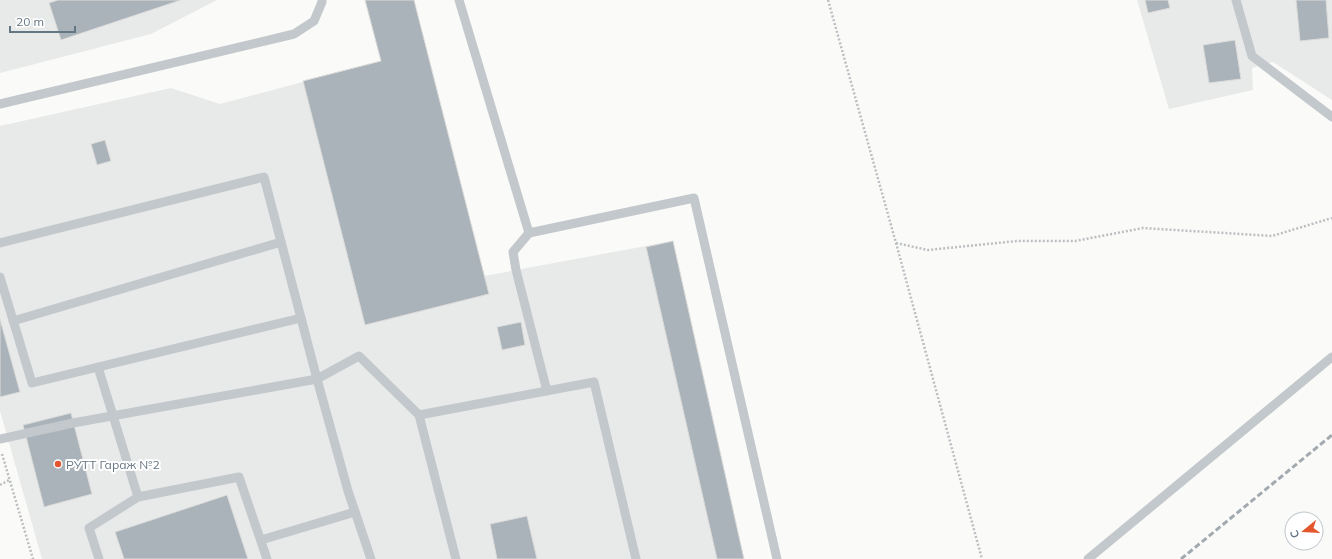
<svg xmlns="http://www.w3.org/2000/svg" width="1332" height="559" viewBox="0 0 1332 559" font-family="Mulish,sans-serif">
<rect width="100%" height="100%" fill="#fafaf8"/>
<!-- built -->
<g fill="#e8e9e9">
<polygon points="0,0 217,0 151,34 0,73"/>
<polygon points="365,0 484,276 673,241 744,559 42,559 0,411 0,126 171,88 220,104 381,61"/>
<polygon points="1137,0 1332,0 1332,100 1273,62 1252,68 1253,90 1169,109"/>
</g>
<!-- building -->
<g fill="#aab3b9" stroke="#dcdcda">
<polygon points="58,0 181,0 61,40 49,3"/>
<polygon points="365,0 414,0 489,294 365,325 303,81 381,61"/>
<polygon points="1145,0 1168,0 1170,8 1148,13"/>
<polygon points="1296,0 1326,0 1329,38 1300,41"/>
<polygon points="1235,40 1241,79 1209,83 1203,45"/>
<polygon points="105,140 111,161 97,165 91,144"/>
<polygon points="673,241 744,559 717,559 646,247"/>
<polygon points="0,319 20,392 0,397"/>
<polygon points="521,322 525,345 502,350 497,327"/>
<polygon points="71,413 92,494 44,507 23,425"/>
<polygon points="227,495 248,559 124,559 115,532"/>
<polygon points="527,516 537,559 497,559 490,524"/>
</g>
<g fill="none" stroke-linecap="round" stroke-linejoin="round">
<!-- path -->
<g stroke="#bbbfc2" stroke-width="2.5" stroke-dasharray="2 2" stroke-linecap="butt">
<polyline points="828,0 896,243 982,559"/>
<polyline points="896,243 928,250 1017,241 1075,241 1143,228 1272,236 1332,218"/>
<polyline points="2,454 33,559"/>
<polyline points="0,485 9,480"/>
</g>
<!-- service -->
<g stroke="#c3c8cc" stroke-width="9">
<polyline points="459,0 529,233 694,198 777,559"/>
<polyline points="1236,0 1252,56 1332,117"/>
<polyline points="0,104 294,34 314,21 322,2 322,0"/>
<polyline points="529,233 513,252 516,270 547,391"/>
<polyline points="0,243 264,177 317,379 359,356 419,415 456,559"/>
<polyline points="0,277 32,383 301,318"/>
<polyline points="13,321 281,242"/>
<polyline points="98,367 138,497 89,528 99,559"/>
<polyline points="419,415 594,382 636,559"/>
<polyline points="0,439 73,423 317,379 348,491 371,559"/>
<polyline points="138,497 239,477 267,559"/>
<polyline points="261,540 355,512"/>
<polyline points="1088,559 1332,357"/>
</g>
<!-- rail -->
<polyline stroke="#a2aab0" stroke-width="3" stroke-dasharray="6 3" stroke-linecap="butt" points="1181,559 1332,435"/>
</g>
<!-- markers -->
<circle fill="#e4572e" stroke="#fff" stroke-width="1.5" cx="58" cy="464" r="4"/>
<g text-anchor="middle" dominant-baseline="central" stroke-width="4" stroke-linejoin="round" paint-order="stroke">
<!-- poi labels -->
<g font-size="12" fill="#657683" stroke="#fff" text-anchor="start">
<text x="66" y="464">РУТТ Гараж №2</text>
</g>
</g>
<!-- north arrow -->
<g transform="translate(1304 531) rotate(252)"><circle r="19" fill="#ffffff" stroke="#c1c8cd"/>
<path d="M0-3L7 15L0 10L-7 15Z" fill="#e4572e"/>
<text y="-6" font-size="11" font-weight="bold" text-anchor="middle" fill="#657683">С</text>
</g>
<!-- scale -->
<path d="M10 26v6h65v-6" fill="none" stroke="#657683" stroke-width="2"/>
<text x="16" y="26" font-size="12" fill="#657683" stroke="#ffffff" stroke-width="3" paint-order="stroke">20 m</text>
</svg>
